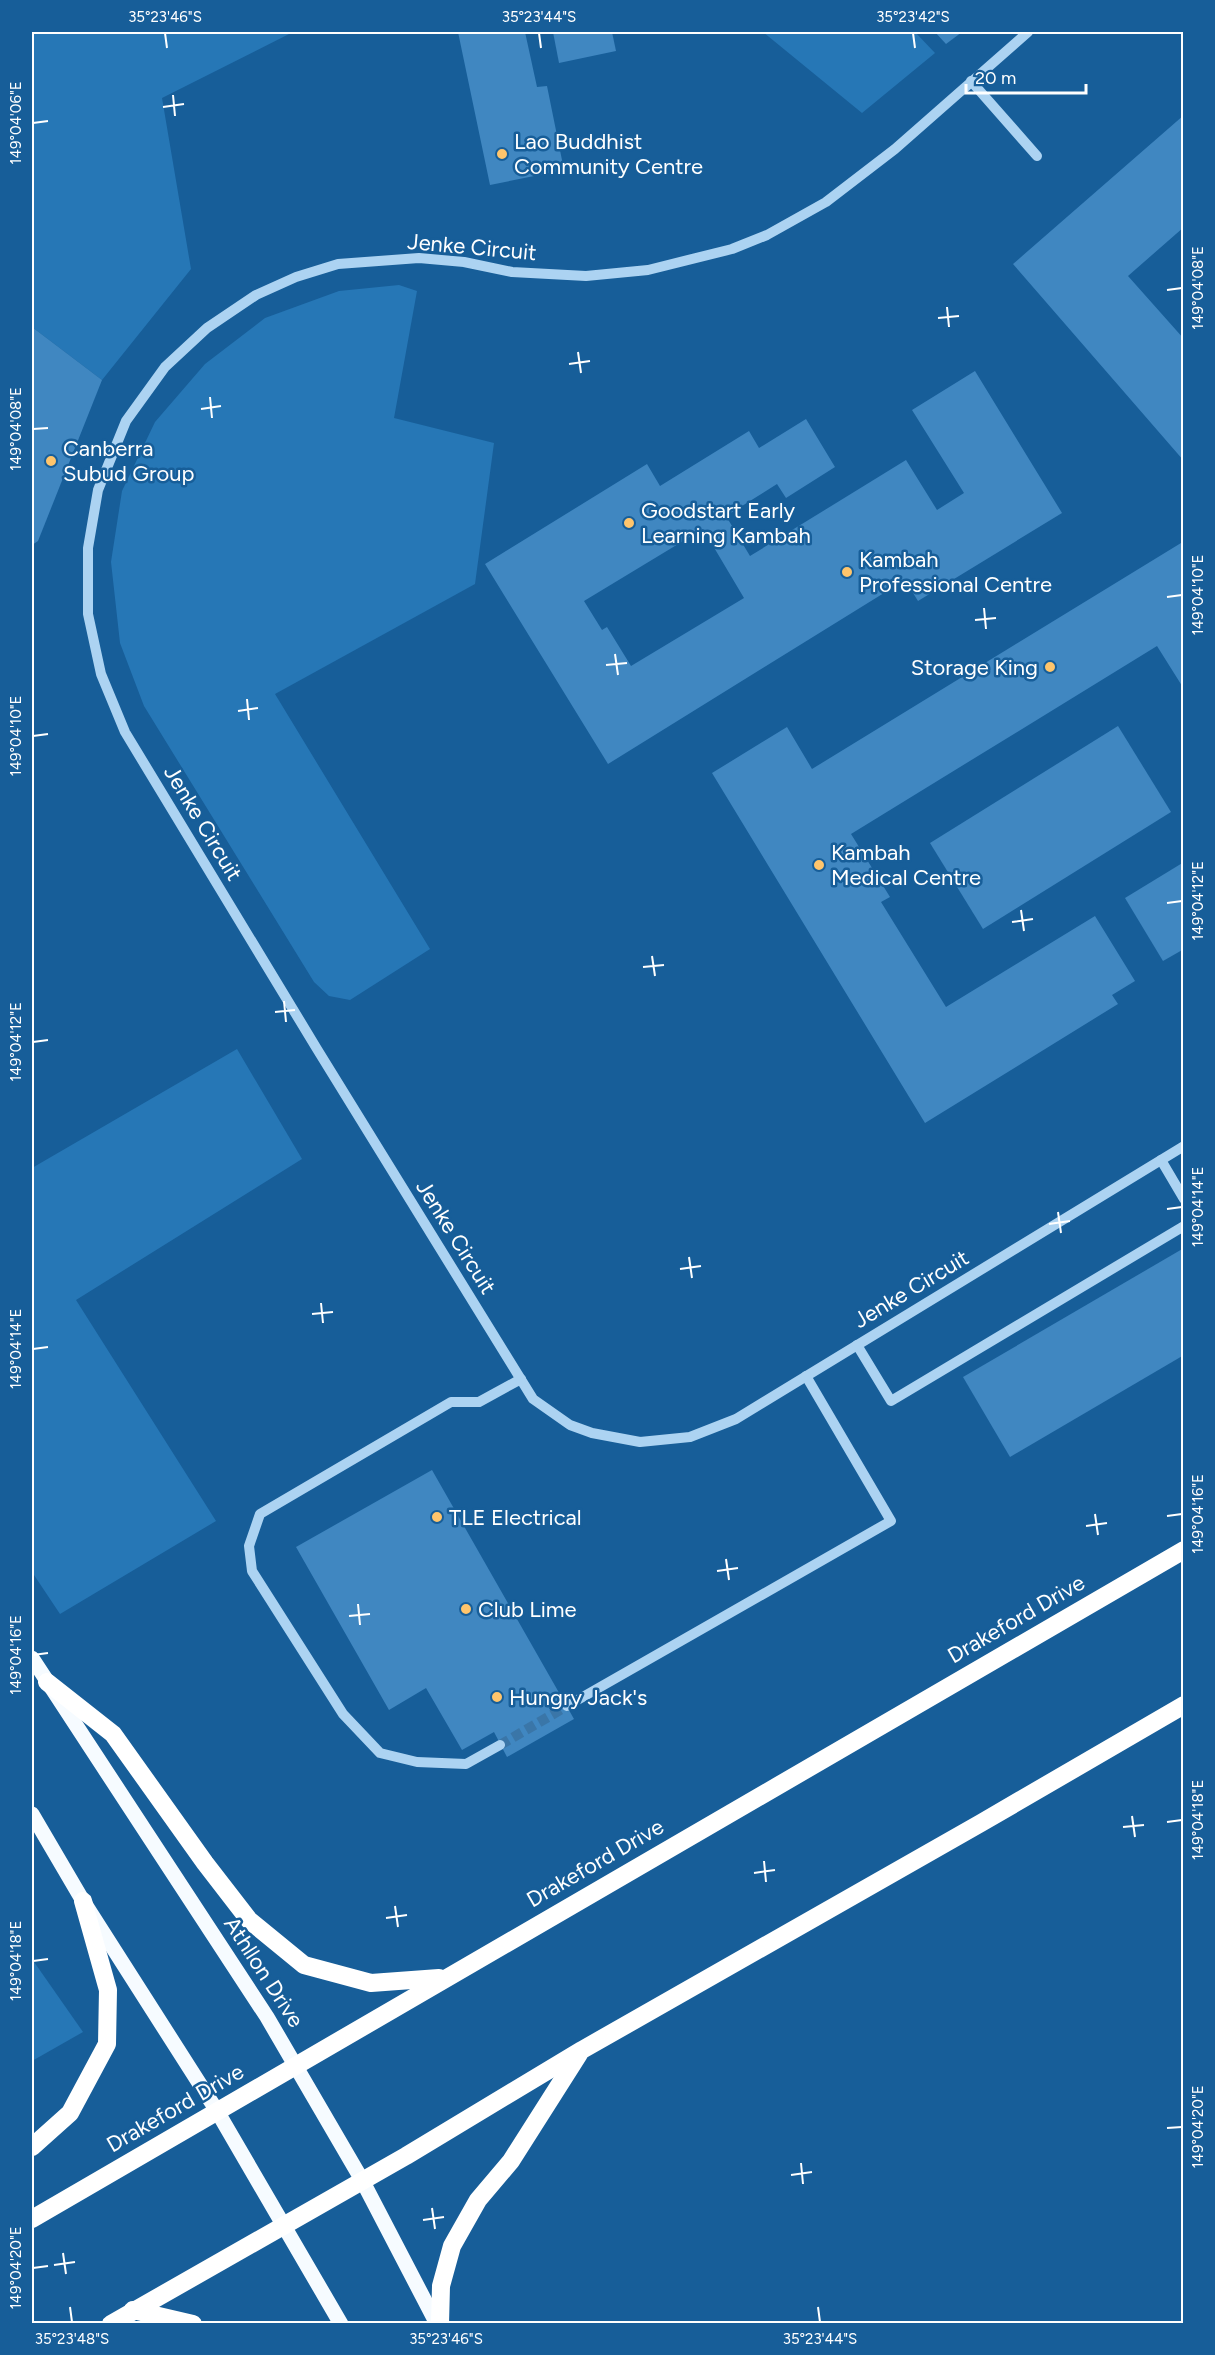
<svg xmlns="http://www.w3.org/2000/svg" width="1215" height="2355" viewBox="0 0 1215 2355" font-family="Figtree,sans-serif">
<rect width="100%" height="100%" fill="#175e99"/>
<!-- green -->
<g fill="#2677b6">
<polygon points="32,32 293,32 162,98 191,269 102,380 32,327"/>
<polygon points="763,32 915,32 935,53 862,113"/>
<polygon points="399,285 417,291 394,418 494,443 475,584 275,694 430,949 350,1000 329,996 314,982 144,706 120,643 111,562 122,491 155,422 205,364 265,318 339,291"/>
<polygon points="237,1049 302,1159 76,1300 216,1521 60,1614 32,1572 32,1168"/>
<polygon points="32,1959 83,2032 32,2061"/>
</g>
<!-- building -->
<g fill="#4087c1" fill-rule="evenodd">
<polygon points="458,32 525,32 537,87 547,86 564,170 490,185"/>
<polygon points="553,32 612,32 616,51 559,63"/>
<polygon points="935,32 962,32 946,44"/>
<polygon points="1184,115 1184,227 1128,276 1184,339 1184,461 1013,264"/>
<polygon points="32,327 102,380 38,541 32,545"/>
<path d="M975,371L1062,513L918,601L905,580L608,764L485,564L647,464L660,486L749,431L759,448L806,419L835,467L786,498L777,484L726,516L750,556L906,460L937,510L964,493L912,410ZM703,529L744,598L631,666L607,627L602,630L584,601Z"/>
<polygon points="1181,543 1184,548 1184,689 1157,646 851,834 890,897 881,902 946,1007 1095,916 1135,981 1112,995 1118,1004 925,1123 712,773 787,727 812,769"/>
<polygon points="1118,726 1171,812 983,929 930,843"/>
<polygon points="1184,862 1184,949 1163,961 1125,898"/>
<polygon points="1184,1248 1184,1355 1010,1457 963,1377"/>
<polygon points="432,1470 574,1719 507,1757 494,1732 462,1750 426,1688 389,1710 296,1547"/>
</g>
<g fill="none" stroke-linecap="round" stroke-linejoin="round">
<!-- minor-tunnel -->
<polyline stroke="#3a76a8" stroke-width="10" stroke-dasharray="10 5" stroke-linecap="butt" points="500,1745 567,1706"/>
<!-- minor -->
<g stroke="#acd3f2" stroke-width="10">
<polyline points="1028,32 895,149 826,202 767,235 732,249 648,270 586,276 512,272 464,262 419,258 338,264 296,277 256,295 207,328 165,367 126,421 98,490 88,548 88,614 101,674 125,732 317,1049 533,1399 570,1425 592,1433 640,1442 690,1437 736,1419 1184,1146"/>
<polyline points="971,81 1037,156"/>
<polyline points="1161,1160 1184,1199"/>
<polyline points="857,1345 891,1401 1184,1226"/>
<polyline points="567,1706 891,1521 806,1376"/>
<polyline points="500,1745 466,1764 417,1762 380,1753 343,1714 252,1571 249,1546 260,1514 451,1402 479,1402 521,1379"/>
</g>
<!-- major -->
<g stroke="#f6fbff" stroke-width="15">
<polyline points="32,1658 267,2017 362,2180 437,2324"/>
<polyline points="32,1814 83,1901 217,2111 341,2324"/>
</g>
<!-- highway -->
<g stroke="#fff" stroke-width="18">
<polyline points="47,1682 113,1734 205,1863 249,1920 304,1965 371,1983 439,1978"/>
<polyline points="32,2147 70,2113 107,2044 108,1990 83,1901"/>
<polyline points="32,2219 1184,1550"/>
<polyline points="133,2310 193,2324"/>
<polyline points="111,2324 406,2156 582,2050 981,1823 1184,1705"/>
<polyline points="440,2324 441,2286 452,2246 478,2200 511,2161 579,2054"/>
</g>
</g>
<!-- ticks -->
<path fill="none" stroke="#fff" stroke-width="2" d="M165,33L167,48M539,33L541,48M913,33L915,48M173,95L175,116M163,107L184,104M33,123L48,121M1167,290L1182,288M947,307L949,327M938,318L959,316M578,352L581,373M569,364L590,361M210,397L212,418M201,409L221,406M33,429L48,428M1167,597L1182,595M984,608L986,629M975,620L996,618M615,654L618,675M606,665L627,663M247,699L249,720M238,711L258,708M33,736L48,734M1167,903L1182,901M1021,910L1024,931M1012,922L1033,919M652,956L655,976M643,967L664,965M284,1001L286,1022M275,1012L295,1010M33,1042L48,1040M1167,1209L1182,1207M1058,1212L1061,1233M1049,1224L1070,1221M689,1257L692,1278M680,1269L701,1266M321,1303L323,1323M312,1314L333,1312M33,1349L48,1347M1095,1514L1098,1535M1167,1516L1182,1514M1086,1526L1107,1523M726,1559L729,1580M717,1571L738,1568M358,1604L360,1625M349,1616L370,1614M33,1655L48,1653M1132,1816L1135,1837M1167,1822L1182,1820M1123,1827L1144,1825M764,1861L766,1882M754,1873L775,1870M395,1906L398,1927M386,1918L407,1915M33,1961L48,1959M1167,2128L1182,2127M801,2163L803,2184M791,2175L812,2172M432,2208L435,2229M423,2220L444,2217M63,2253L66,2274M54,2265L75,2262M33,2268L48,2266M70,2307L72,2322M444,2307L446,2322M818,2307L820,2322"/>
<!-- markers -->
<g fill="#ffc56c" stroke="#175e99" stroke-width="2">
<circle cx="502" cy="154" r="6"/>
<circle cx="51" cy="461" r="6"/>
<circle cx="629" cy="523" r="6"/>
<circle cx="847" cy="572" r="6"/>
<circle cx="1050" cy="667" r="6"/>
<circle cx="819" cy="865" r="6"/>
<circle cx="437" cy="1517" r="6"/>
<circle cx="466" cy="1609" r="6"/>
<circle cx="497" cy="1697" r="6"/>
</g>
<g text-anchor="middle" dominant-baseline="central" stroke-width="5" stroke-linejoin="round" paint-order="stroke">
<!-- poi labels -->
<g font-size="22" fill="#fff" stroke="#175e99" text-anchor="start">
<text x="514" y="141">Lao Buddhist<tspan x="514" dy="25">Community Centre</tspan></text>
<text x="63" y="448">Canberra<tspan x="63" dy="25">Subud Group</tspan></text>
<text x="641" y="510">Goodstart Early<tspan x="641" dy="25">Learning Kambah</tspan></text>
<text x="859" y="559">Kambah<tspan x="859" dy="25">Professional Centre</tspan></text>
<text x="1038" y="667" text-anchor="end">Storage King</text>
<text x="831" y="852">Kambah<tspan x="831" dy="25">Medical Centre</tspan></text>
<text x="449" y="1517">TLE Electrical</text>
<text x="478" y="1609">Club Lime</text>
<text x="509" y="1697">Hungry Jack's</text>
</g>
<!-- street labels -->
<g font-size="22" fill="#fff" stroke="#175e99">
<text transform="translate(472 247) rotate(5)">Jenke Circuit</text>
<text transform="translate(203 823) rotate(59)">Jenke Circuit</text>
<text transform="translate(456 1237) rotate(58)">Jenke Circuit</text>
<text transform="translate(911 1289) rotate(-31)">Jenke Circuit</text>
<text transform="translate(1016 1619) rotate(-30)">Drakeford Drive</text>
<text transform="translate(595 1863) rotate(-30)">Drakeford Drive</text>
<text transform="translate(264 1972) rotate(57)">Athllon Drive</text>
<text transform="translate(175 2108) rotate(-30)">Drakeford Drive</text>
</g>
</g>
<!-- border -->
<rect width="1215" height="2355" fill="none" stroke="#175e99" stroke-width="66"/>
<!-- scale -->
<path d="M966 84v9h120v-9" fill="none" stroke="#ffffff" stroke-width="3"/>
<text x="975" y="84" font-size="18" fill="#ffffff" stroke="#175e99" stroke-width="4.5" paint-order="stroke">20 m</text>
<rect x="33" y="33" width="1149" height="2289" fill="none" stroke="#fff" stroke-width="2"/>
<g font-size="15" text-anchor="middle" fill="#fff">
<text x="165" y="22">35°23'46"S</text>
<text x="539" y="22">35°23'44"S</text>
<text x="913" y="22">35°23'42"S</text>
<text transform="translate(16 123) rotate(-90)" y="5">149°04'06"E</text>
<text transform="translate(1198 288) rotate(-90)" y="5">149°04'08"E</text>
<text transform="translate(16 429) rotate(-90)" y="5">149°04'08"E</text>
<text transform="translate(1198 595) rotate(-90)" y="5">149°04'10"E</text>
<text transform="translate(16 736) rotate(-90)" y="5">149°04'10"E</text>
<text transform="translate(1198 901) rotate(-90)" y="5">149°04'12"E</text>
<text transform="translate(16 1042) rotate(-90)" y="5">149°04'12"E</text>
<text transform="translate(1198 1207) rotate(-90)" y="5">149°04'14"E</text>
<text transform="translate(16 1349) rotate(-90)" y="5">149°04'14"E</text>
<text transform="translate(1198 1514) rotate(-90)" y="5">149°04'16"E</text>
<text transform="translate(16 1655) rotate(-90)" y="5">149°04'16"E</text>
<text transform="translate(1198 1820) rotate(-90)" y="5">149°04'18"E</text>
<text transform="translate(16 1961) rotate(-90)" y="5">149°04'18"E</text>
<text transform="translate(1198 2127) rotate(-90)" y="5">149°04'20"E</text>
<text transform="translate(16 2268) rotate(-90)" y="5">149°04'20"E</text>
<text x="72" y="2344">35°23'48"S</text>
<text x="446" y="2344">35°23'46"S</text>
<text x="820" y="2344">35°23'44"S</text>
</g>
</svg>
